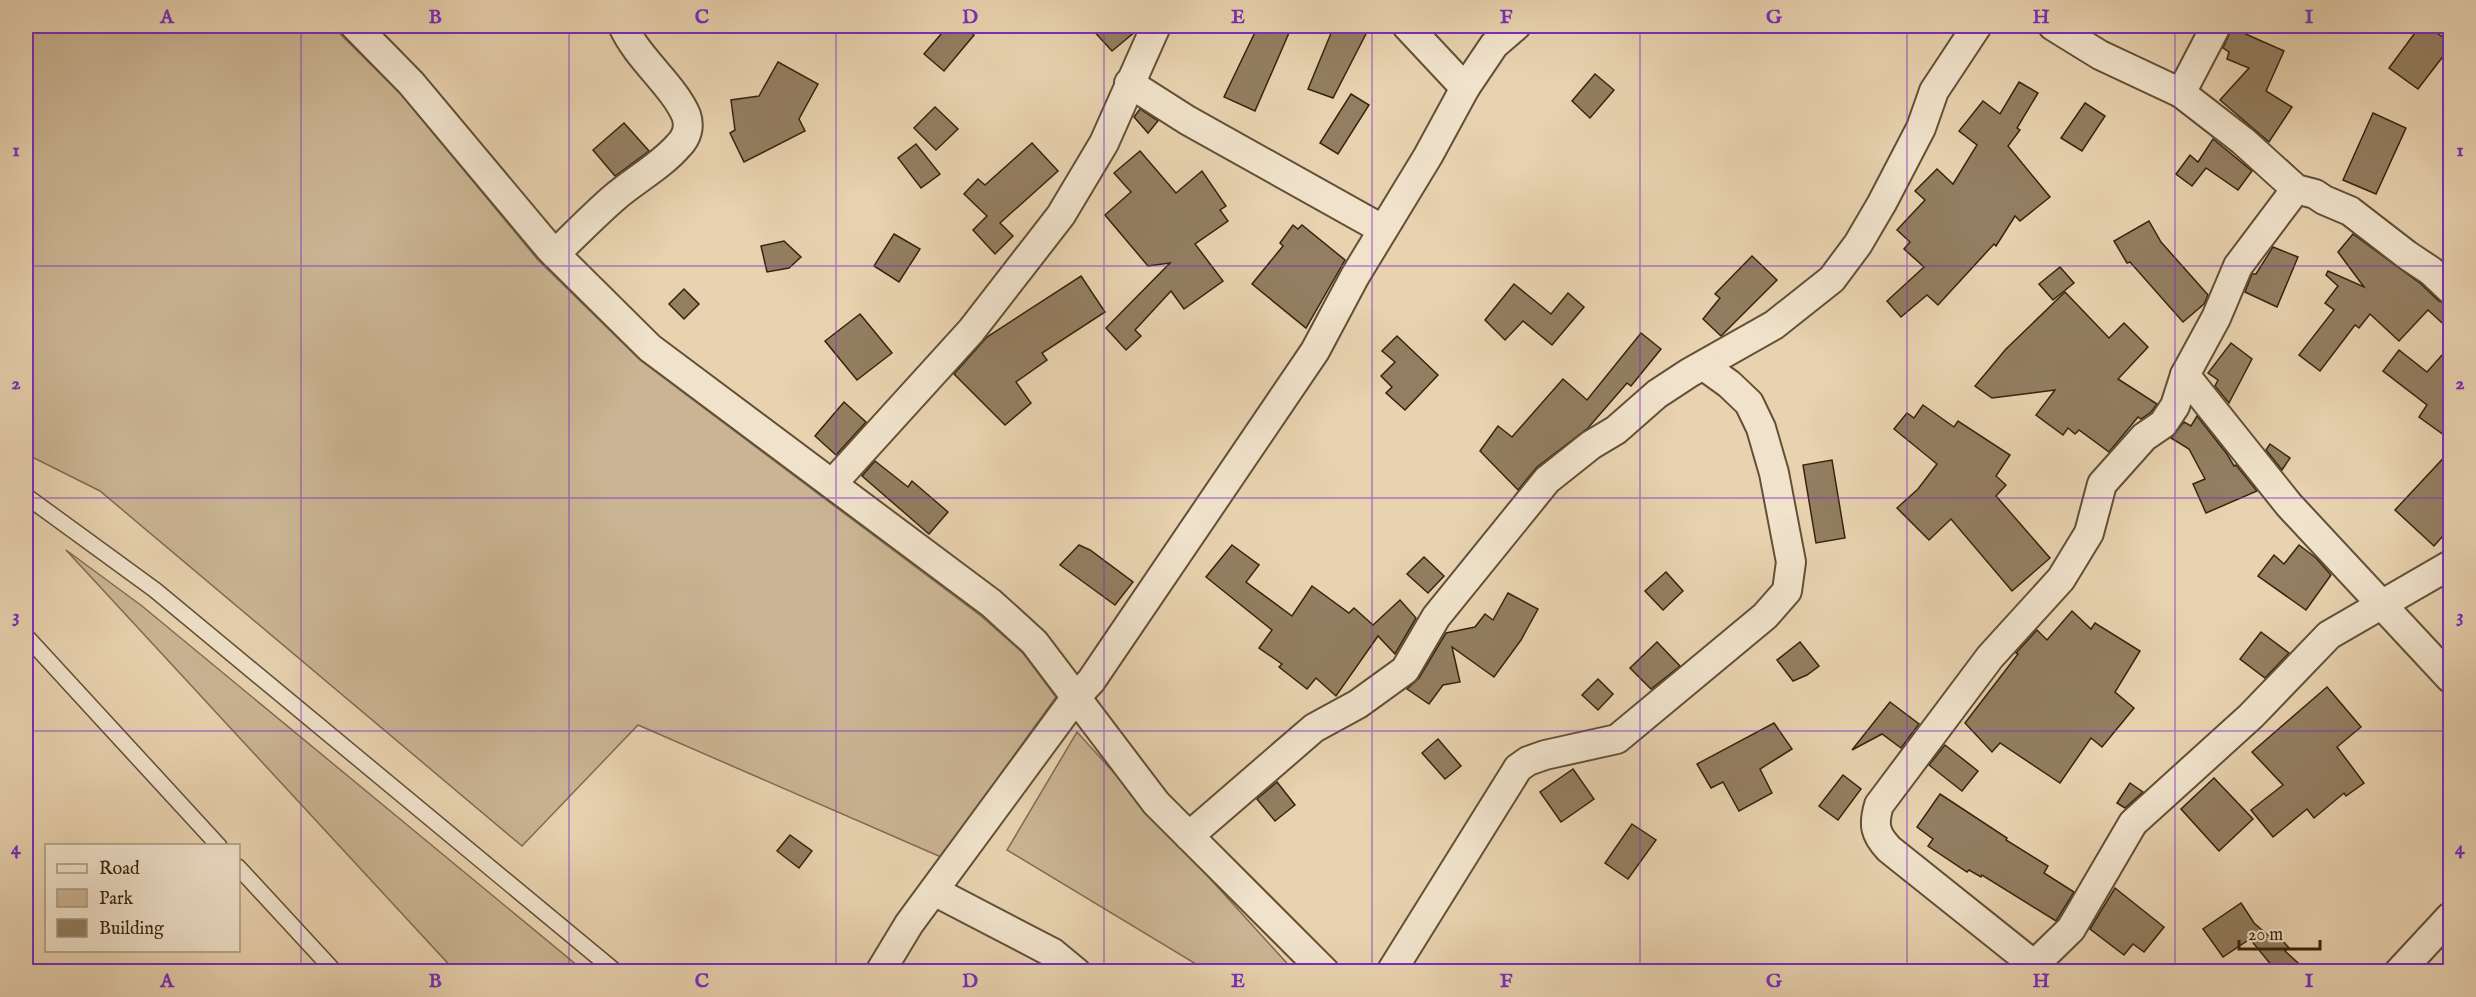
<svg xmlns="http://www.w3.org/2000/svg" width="2476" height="997" viewBox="0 0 2476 997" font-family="'IM FELL English',serif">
<rect width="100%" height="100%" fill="#e8d2af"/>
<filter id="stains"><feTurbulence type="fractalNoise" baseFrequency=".00333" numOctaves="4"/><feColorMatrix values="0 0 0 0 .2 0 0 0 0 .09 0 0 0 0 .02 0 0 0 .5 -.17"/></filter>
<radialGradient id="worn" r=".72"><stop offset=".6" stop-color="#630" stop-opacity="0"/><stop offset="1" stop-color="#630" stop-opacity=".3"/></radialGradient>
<!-- green -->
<g fill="#cab493" stroke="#806c50" stroke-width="1.5">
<polygon points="26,26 332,26 400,93 538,260 640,360 981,616 1023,653 1056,697 941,857 638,725 522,846 100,491 26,454"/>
<polygon points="66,550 142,606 584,971 455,971"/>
<polygon points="1077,732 1294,971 1203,971 1201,967 1007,850"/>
</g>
<!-- building -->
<g fill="#937e61" stroke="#36240d" stroke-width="1.5">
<polygon points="948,26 963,26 974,35 944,71 924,54"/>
<polygon points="1089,26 1138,26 1136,31 1112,51"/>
<polygon points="1258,26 1292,26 1255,111 1224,97"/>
<polygon points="1334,26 1370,26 1333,98 1308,89"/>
<polygon points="2420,26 2427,26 2451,43 2451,46 2418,89 2389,68"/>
<polygon points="2232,28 2284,51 2266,91 2292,107 2269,142 2220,100 2249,68 2227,59 2229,52 2223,48"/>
<polygon points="778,62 818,84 799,119 805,131 744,162 730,133 735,130 731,100 759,96"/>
<polygon points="1595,74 1614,90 1590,118 1572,101"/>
<polygon points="2019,82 2038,93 2017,128 2020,130 2008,146 2050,197 2020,221 2015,216 1996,246 1994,244 1938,305 1927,295 1901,317 1887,301 1924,267 1904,249 1910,242 1897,230 1925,200 1915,191 1937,169 1953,184 1977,145 1959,131 1983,101 2000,114"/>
<polygon points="1351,94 1369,105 1338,154 1320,143"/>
<polygon points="2085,103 2105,116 2082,151 2061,138"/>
<polygon points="935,107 958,129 936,150 914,128"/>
<polygon points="1140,109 1158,121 1148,133 1134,117"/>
<polygon points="2373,113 2406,128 2376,194 2343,180"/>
<polygon points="624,123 649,151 615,176 593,150"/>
<polygon points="2213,139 2252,171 2238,190 2206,168 2192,186 2176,174 2190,155 2198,162"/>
<polygon points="1032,143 1058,171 1000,223 1013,236 995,254 973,230 987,216 964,194 978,179 985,185"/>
<polygon points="916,144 940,174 921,188 898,158"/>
<polygon points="1140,151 1176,193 1202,171 1226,206 1220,210 1228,221 1195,244 1223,281 1184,309 1171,291 1135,330 1141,336 1126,350 1106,328 1170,263 1148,266 1105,215 1131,192 1114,173"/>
<polygon points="2149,221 2161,242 2208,295 2204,304 2183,322 2130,262 2127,263 2114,241"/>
<polygon points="1293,225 1298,229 1302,225 1345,260 1306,328 1252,284 1283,246 1280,243"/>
<polygon points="894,234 920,249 899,282 874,266"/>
<polygon points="2353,234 2421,284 2439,301 2451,305 2451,331 2428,310 2399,341 2370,314 2359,328 2355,325 2320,371 2299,355 2334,310 2325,303 2338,286 2326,275 2328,271 2364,287 2338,252"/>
<polygon points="784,241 801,257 789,268 767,272 761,246"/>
<polygon points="2273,247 2298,257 2277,307 2245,292 2252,274 2256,274"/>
<polygon points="1752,256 1777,280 1721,336 1703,319 1720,298 1715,294"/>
<polygon points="2060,267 2074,283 2053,300 2039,284"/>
<polygon points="1081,276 1105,312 1042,353 1047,360 1016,382 1031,403 1005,425 954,374 987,337"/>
<polygon points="1514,284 1551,314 1568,293 1584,307 1552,345 1523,321 1505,340 1485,320"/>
<polygon points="684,289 699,304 684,319 669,304"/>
<polygon points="2065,292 2109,338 2124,323 2148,347 2118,379 2157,404 2151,412 2141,419 2138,417 2109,452 2079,430 2075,434 2068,428 2063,435 2036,415 2055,390 1992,398 1975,386 2006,349"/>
<polygon points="860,314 892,353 857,380 825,341"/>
<polygon points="1641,333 1661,349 1631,386 1627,383 1588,428 1537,467 1518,490 1480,451 1498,426 1512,437 1563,379 1587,400"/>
<polygon points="1397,336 1438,375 1405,410 1386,393 1392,387 1381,376 1395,362 1382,351"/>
<polygon points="2231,343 2252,359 2229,403 2215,386 2218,380 2208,373"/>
<polygon points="2451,345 2451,440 2419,417 2427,405 2383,371 2399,350 2427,372"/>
<polygon points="844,402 866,422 836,455 815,436"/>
<polygon points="1923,405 1954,427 1958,421 2010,455 1996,476 2006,485 1996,496 2050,558 2012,591 1951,519 1929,540 1897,508 1918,489 1937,464 1894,429 1907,413 1914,418"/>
<polygon points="2197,416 2227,454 2234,466 2236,465 2257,491 2206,513 2193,484 2205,479 2189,449 2171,438 2184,422 2191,426"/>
<polygon points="2270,444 2290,458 2282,470 2266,450"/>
<polygon points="2451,450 2451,527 2434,546 2395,510"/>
<polygon points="1832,460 1845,538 1816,543 1803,465"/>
<polygon points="875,461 908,487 912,481 948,512 929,534 862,476"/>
<polygon points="1079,545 1090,550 1133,582 1115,605 1060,565"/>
<polygon points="1232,545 1259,565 1246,582 1292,616 1312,586 1349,613 1354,608 1373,625 1400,600 1416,618 1395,654 1378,636 1336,696 1316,678 1307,689 1279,667 1282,664 1259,648 1272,630 1206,577"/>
<polygon points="2299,545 2316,558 2331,575 2306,610 2258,576 2274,555 2284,564"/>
<polygon points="1424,557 1444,576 1428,593 1407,574"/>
<polygon points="1666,572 1683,591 1663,610 1645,591"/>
<polygon points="1508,593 1538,609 1521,640 1494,677 1452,647 1460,682 1443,685 1429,704 1407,689 1419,678 1446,633 1475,627 1485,614 1493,620"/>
<polygon points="2072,611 2091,629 2095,623 2140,651 2115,692 2134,708 2102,747 2091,738 2060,783 2000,743 1992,752 1965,723 2018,654 2016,653 2037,630 2047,640"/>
<polygon points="2261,632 2289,653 2265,678 2240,659"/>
<polygon points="1657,642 1680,666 1651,689 1630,668"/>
<polygon points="1800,642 1819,666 1807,675 1793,681 1777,660"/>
<polygon points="1598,679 1613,694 1598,710 1582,695"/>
<polygon points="2327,687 2361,727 2337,747 2364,783 2346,796 2344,793 2314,818 2307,809 2273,837 2251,810 2283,785 2252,752"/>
<polygon points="1890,702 1919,724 1901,748 1882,734 1852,750"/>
<polygon points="1774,723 1792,749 1760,769 1772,793 1739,811 1723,782 1711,788 1697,764"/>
<polygon points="1438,739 1461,766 1445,779 1422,753"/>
<polygon points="1945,745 1978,771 1962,791 1929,765"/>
<polygon points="1573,769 1594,799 1561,822 1540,792"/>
<polygon points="1843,775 1861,789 1838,820 1819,806"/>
<polygon points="2214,778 2253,819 2219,851 2181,809"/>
<polygon points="1277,782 1295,805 1275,821 1257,799"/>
<polygon points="2130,783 2143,792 2125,808 2117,803"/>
<polygon points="1940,794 2007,838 2006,840 2048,866 2044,873 2074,892 2056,921 1982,875 1981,877 1969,870 1967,872 1928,846 1933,839 1917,827"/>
<polygon points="1632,824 1656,840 1628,879 1605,863"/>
<polygon points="790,835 812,851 799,868 777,851"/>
<polygon points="2115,888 2164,927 2144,952 2133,944 2124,955 2090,929"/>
<polygon points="2241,903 2254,923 2270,937 2275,932 2289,948 2285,951 2308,972 2277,972 2250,939 2223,957 2203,929"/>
</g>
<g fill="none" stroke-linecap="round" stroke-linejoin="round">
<defs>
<g id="service">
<polyline points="26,496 155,590 616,972"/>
<polyline points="26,636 219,846"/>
<polyline points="238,867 335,972"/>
</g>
<g id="minor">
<polyline points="355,26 411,83 550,249 650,348 991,603 1034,642 1156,803 1325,972"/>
<polyline points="1407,26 1465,88"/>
<polyline points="2053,26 2100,55 2181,93 2243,141 2296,189 2315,194 2324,200 2350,211 2407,255 2431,271 2450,289"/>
<polyline points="1129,83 1187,120 1382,229"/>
<polyline points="2181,93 2216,26"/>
<path d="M555,254C575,235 594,215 615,197C636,179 661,166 679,145C687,137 690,126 686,115C673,85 638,59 623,26"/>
<polyline points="2185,375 2289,505 2450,678"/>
<polyline points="832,484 971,331 1061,215 1104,143 1156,26"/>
<polyline points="1189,836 1314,728 1358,704 1405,670 1436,617 1547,480 1591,445 1616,430 1657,394 1689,373 1774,325 1832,279 1858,244 1882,203 1921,128 1934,91 1977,26"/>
<polyline points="934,891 1053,953 1076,972"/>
<polyline points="2035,964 2071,929 2133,823 2251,716 2329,635 2450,565"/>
<polyline points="880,972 909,924 1076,697 1091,681 1315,351 1355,276 1428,156 1465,88 1494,45 1516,26"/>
<polyline points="1391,972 1518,768 1528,761 1545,755 1617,739 1765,616 1787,591 1791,562 1774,473 1761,428 1749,403 1729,384 1704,366"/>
<path d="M2043,972L1889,849C1875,834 1873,825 1879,805L1990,657L2061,579L2089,533L2102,484L2144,437L2163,424L2175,406L2185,375L2216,318L2238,266L2296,189"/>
<polyline points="2399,972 2450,917"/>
</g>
</defs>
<!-- service casing -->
<use href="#service" stroke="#625036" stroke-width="18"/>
<!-- minor casing -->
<use href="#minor" stroke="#625036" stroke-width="32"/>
<!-- service -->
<use href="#service" stroke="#f0e2cb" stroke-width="15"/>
<!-- minor -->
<use href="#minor" stroke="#f0e2cb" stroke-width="28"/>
</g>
<!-- grid -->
<path fill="none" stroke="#7b2cbf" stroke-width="1.5" stroke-opacity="0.55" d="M301,26V972M569,26V972M836,26V972M1104,26V972M1372,26V972M1640,26V972M1907,26V972M2175,26V972M26,266H2450M26,498H2450M26,731H2450"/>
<!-- margin -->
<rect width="2476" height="997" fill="none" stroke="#e8d2af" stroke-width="66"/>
<!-- legend -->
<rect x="45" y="844" width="195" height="108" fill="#f0e2cb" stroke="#a6967f" stroke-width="1.5"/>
<rect x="57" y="864" width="30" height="9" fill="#f0e2cb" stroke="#a6967f" stroke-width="1.5"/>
<text x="99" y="874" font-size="18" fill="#36240d">Road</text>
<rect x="57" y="889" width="30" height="18" fill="#cab493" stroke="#a6967f" stroke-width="1.5"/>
<text x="99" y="904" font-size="18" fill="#36240d">Park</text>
<rect x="57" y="919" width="30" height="18" fill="#937e61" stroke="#a6967f" stroke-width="1.5"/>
<text x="99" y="934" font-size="18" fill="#36240d">Building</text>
<!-- scale -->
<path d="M2239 940v9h81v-9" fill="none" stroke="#36240d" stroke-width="3"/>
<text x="2248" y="940" font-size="18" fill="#36240d" stroke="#f0e2cb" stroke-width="4.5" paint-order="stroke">20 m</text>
<rect x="33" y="33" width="2410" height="931" fill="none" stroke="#7b2cbf" stroke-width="2"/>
<g font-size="20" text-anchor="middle" font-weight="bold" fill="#7b2cbf">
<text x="167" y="23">A</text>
<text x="435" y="23">B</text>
<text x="702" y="23">C</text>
<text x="970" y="23">D</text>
<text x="1238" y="23">E</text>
<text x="1506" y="23">F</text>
<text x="1774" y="23">G</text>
<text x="2041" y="23">H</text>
<text x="2309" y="23">I</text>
<text x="16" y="156">1</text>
<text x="2460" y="156">1</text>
<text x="16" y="389">2</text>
<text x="2460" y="389">2</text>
<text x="16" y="622">3</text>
<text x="2460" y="622">3</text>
<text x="16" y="854">4</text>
<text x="2460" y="854">4</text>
<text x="167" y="987">A</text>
<text x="435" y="987">B</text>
<text x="702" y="987">C</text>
<text x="970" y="987">D</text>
<text x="1238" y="987">E</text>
<text x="1506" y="987">F</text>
<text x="1774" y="987">G</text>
<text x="2041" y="987">H</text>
<text x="2309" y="987">I</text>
</g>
<rect width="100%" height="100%" filter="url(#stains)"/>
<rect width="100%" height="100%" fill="url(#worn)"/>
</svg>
